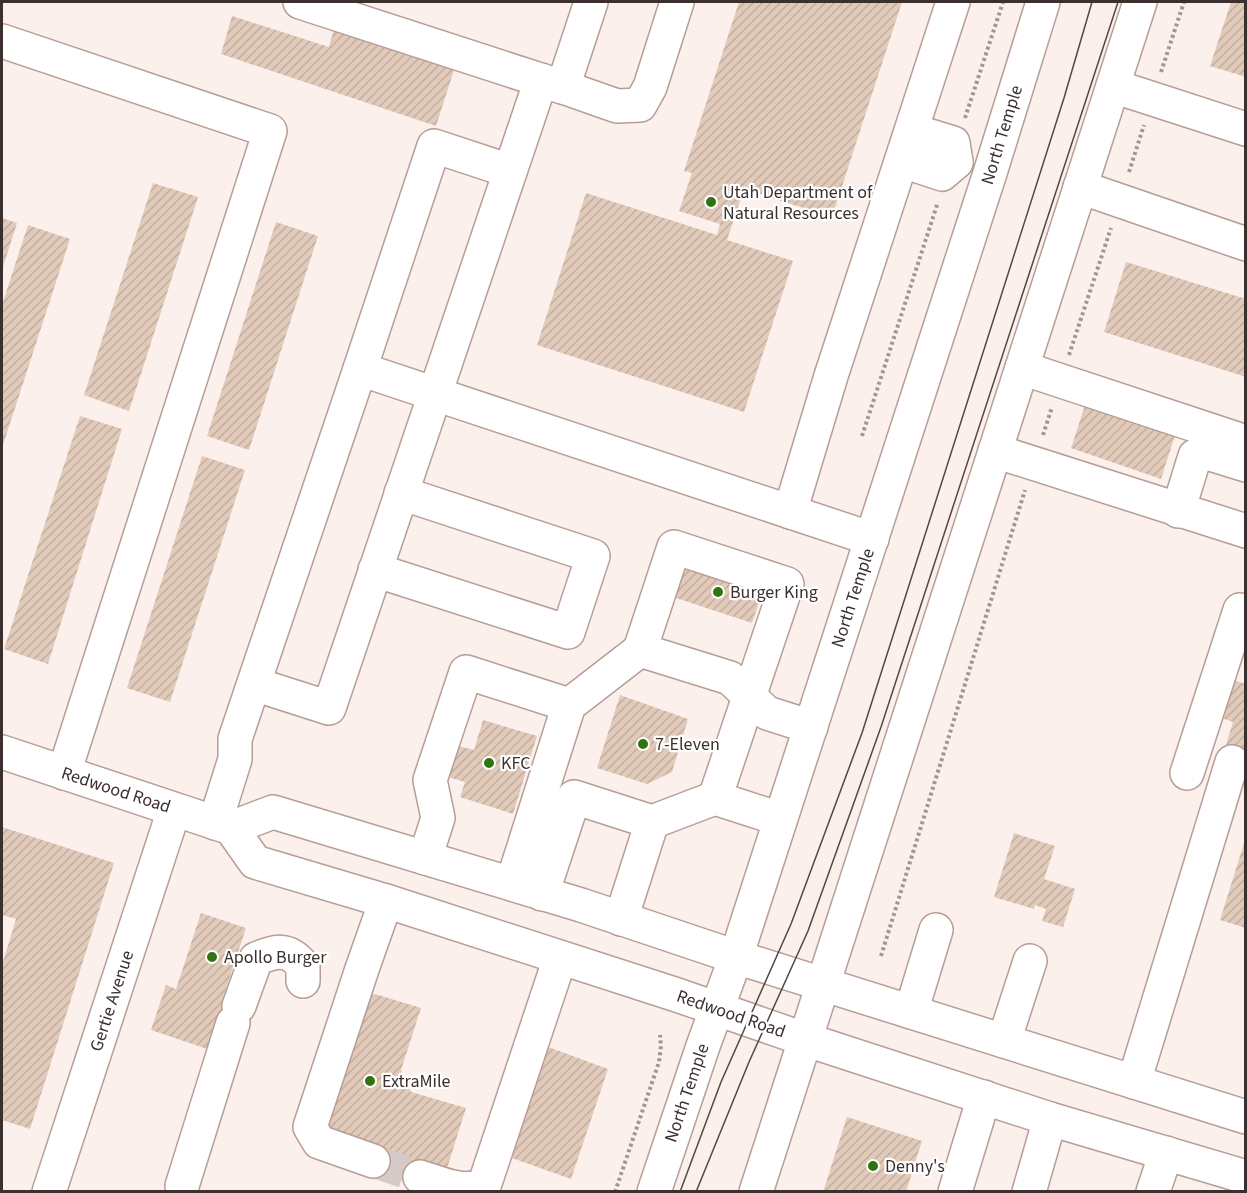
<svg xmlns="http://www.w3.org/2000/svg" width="1247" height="1193" viewBox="0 0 1247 1193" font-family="'Source Sans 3',sans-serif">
<defs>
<pattern id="building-hatch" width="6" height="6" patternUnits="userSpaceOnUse" patternTransform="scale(1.5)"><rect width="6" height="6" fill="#e1cab9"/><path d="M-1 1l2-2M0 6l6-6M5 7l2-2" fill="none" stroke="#c2ae9f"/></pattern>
</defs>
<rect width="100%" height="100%" fill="#fcf0ed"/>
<!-- building -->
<g fill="url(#building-hatch)">
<polygon points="739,2 902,2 832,217 744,189 727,240 793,261 744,412 537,345 586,193 717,235 720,224 679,211 692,173 684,171"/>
<polygon points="1231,2 1246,2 1246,77 1210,66"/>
<polygon points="232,16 329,47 335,25 456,64 436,126 221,54"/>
<polygon points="153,183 198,197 129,411 84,395"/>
<polygon points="2,218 17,223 2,270"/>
<polygon points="276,222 318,236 249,450 207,436"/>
<polygon points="28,225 70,239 2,448 2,305"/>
<polygon points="1126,262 1246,299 1246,377 1104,332"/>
<polygon points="1088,396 1178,426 1161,479 1071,448"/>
<polygon points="80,416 122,429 48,664 4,649"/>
<polygon points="202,456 245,470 170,702 127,688"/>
<polygon points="684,561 764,588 752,623 673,597"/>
<polygon points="1227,678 1246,684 1246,766 1222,758 1233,722 1216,716"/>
<polygon points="620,695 688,719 672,772 647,784 597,768"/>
<polygon points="483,720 537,736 513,814 460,797 465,782 445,776 455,745 474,750"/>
<polygon points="2,827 114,863 30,1129 2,1120 2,965 16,919 2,915"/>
<polygon points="1014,833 1055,846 1044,879 1075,889 1063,927 1042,921 1046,909 1035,905 1034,909 994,897"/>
<polygon points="1245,840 1246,840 1246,928 1220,920"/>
<polygon points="201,913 246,928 222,1001 252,1011 247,1028 216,1052 151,1030 166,985 176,989"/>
<polygon points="375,994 421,1008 401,1070 411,1092 466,1108 445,1175 417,1186 371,1170 332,1138 322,1119 361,1001"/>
<polygon points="548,1047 608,1069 571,1179 512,1158"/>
<polygon points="847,1117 922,1141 906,1192 823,1192"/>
</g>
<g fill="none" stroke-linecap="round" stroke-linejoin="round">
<!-- minor-tunnel -->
<polyline stroke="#d5cac7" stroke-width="33" stroke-dasharray="33 16" stroke-linecap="butt" points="373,1161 420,1177"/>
<defs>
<g id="minor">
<polyline points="300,2 562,87"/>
<polyline points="591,2 563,87 617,106 640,105 650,87 677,2"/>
<polyline points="2,41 270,131 64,773"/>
<polyline points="1113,86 1246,129"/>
<polyline points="914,147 927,135 953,143 956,162"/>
<polyline points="914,147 918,166 942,174 956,162"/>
<polyline points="1080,187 1246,244"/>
<polyline points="1022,368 1246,442"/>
<polyline points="360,369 434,146 510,171"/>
<polyline points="995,451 1246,531"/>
<polyline points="1178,511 1195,456 1204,452 1246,465"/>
<polyline points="790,512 831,376 953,2"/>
<polyline points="375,570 568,632 593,556 401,493"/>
<polyline points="254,684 329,708 541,80"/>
<polyline points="1187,773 1240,610"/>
<polyline points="715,798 780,819"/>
<polyline points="215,823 235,759 235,739 360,369 872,539"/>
<polyline points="425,858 438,818 430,780 466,672 569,705"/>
<polyline points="512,884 569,705 640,650 730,678 767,713 811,727"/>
<polyline points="542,894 574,797 652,822 715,798 787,584 674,547 640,650"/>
<polyline points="621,919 652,822"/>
<path d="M239,1006L256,959C276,951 288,947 303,966V981"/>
<polyline points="911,1012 936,930"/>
<polyline points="1004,1041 1030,961"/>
<polyline points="1134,1082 1232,762"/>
<polyline points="373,1161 319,1142 310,1127 362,969 386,901"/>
<path d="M420,1177C443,1184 460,1193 484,1186L560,958"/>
<polyline points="182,1186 233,1023"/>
<polyline points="49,1192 174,810"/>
<polyline points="955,1192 984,1097"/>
<polyline points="1029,1192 1050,1119"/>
<polyline points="1153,1192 1166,1153"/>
</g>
<g id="major">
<polyline points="2,752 231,828 255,862 386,901 677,995 804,1039 1050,1119 1246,1177"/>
<polyline points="231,828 273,812 581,905 736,957 1246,1117"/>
<polyline points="654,1192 703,1046 736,957 990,173 1043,2"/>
<polyline points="756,1192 1140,2"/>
</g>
</defs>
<!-- minor casing -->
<use href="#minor" stroke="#b89d95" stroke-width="36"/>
<!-- major casing -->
<use href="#major" stroke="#b89d95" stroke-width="36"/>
<!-- path -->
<g stroke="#a29693" stroke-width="4" stroke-dasharray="3 3" stroke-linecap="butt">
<polyline points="1161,72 1184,2"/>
<polyline points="965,118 1003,2"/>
<polyline points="1129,172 1144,125"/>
<polyline points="1069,355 1111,228"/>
<polyline points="1043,435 1052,407"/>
<polyline points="862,436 938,202"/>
<polyline points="881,956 1025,490"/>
<polyline points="615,1192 659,1062 661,1046 660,1035"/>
</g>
<!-- minor -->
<use href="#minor" stroke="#fff" stroke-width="33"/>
<!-- major -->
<use href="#major" stroke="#fff" stroke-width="33"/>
<!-- tram -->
<g stroke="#524744" stroke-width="1.5">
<polyline points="680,1192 721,1082 791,924 862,733 1064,98 1092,2"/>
<polyline points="696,1192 749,1062 808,931 881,727 1118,2"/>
</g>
</g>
<!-- markers -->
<g fill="#317310" stroke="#fff" stroke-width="2">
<circle cx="711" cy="202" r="6"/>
<circle cx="718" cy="592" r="6"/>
<circle cx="643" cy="744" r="6"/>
<circle cx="489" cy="763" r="6"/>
<circle cx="212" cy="957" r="6"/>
<circle cx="370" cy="1081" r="6"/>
<circle cx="873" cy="1166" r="6"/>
</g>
<g text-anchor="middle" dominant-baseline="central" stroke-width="4.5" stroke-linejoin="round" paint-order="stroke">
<!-- street labels -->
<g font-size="18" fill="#3b302d" stroke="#fff">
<text transform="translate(1002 135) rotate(-73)">North Temple</text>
<text transform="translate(853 598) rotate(-72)">North Temple</text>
<text transform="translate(116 790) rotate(18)">Redwood Road</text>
<text transform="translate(112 1001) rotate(-72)">Gertie Avenue</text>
<text transform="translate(731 1014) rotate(19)">Redwood Road</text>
<text transform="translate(687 1093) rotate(-71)">North Temple</text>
</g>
<!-- poi labels -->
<g font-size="18" fill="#3b302d" stroke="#fff" text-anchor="start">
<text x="723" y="192">Utah Department of<tspan x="723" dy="21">Natural Resources</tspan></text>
<text x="730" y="592">Burger King</text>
<text x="655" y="744">7-Eleven</text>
<text x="501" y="763">KFC</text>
<text x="224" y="957">Apollo Burger</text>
<text x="382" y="1081">ExtraMile</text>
<text x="885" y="1166">Denny's</text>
</g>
</g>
<!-- border -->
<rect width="1247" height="1193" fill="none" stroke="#3b302d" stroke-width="6"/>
</svg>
